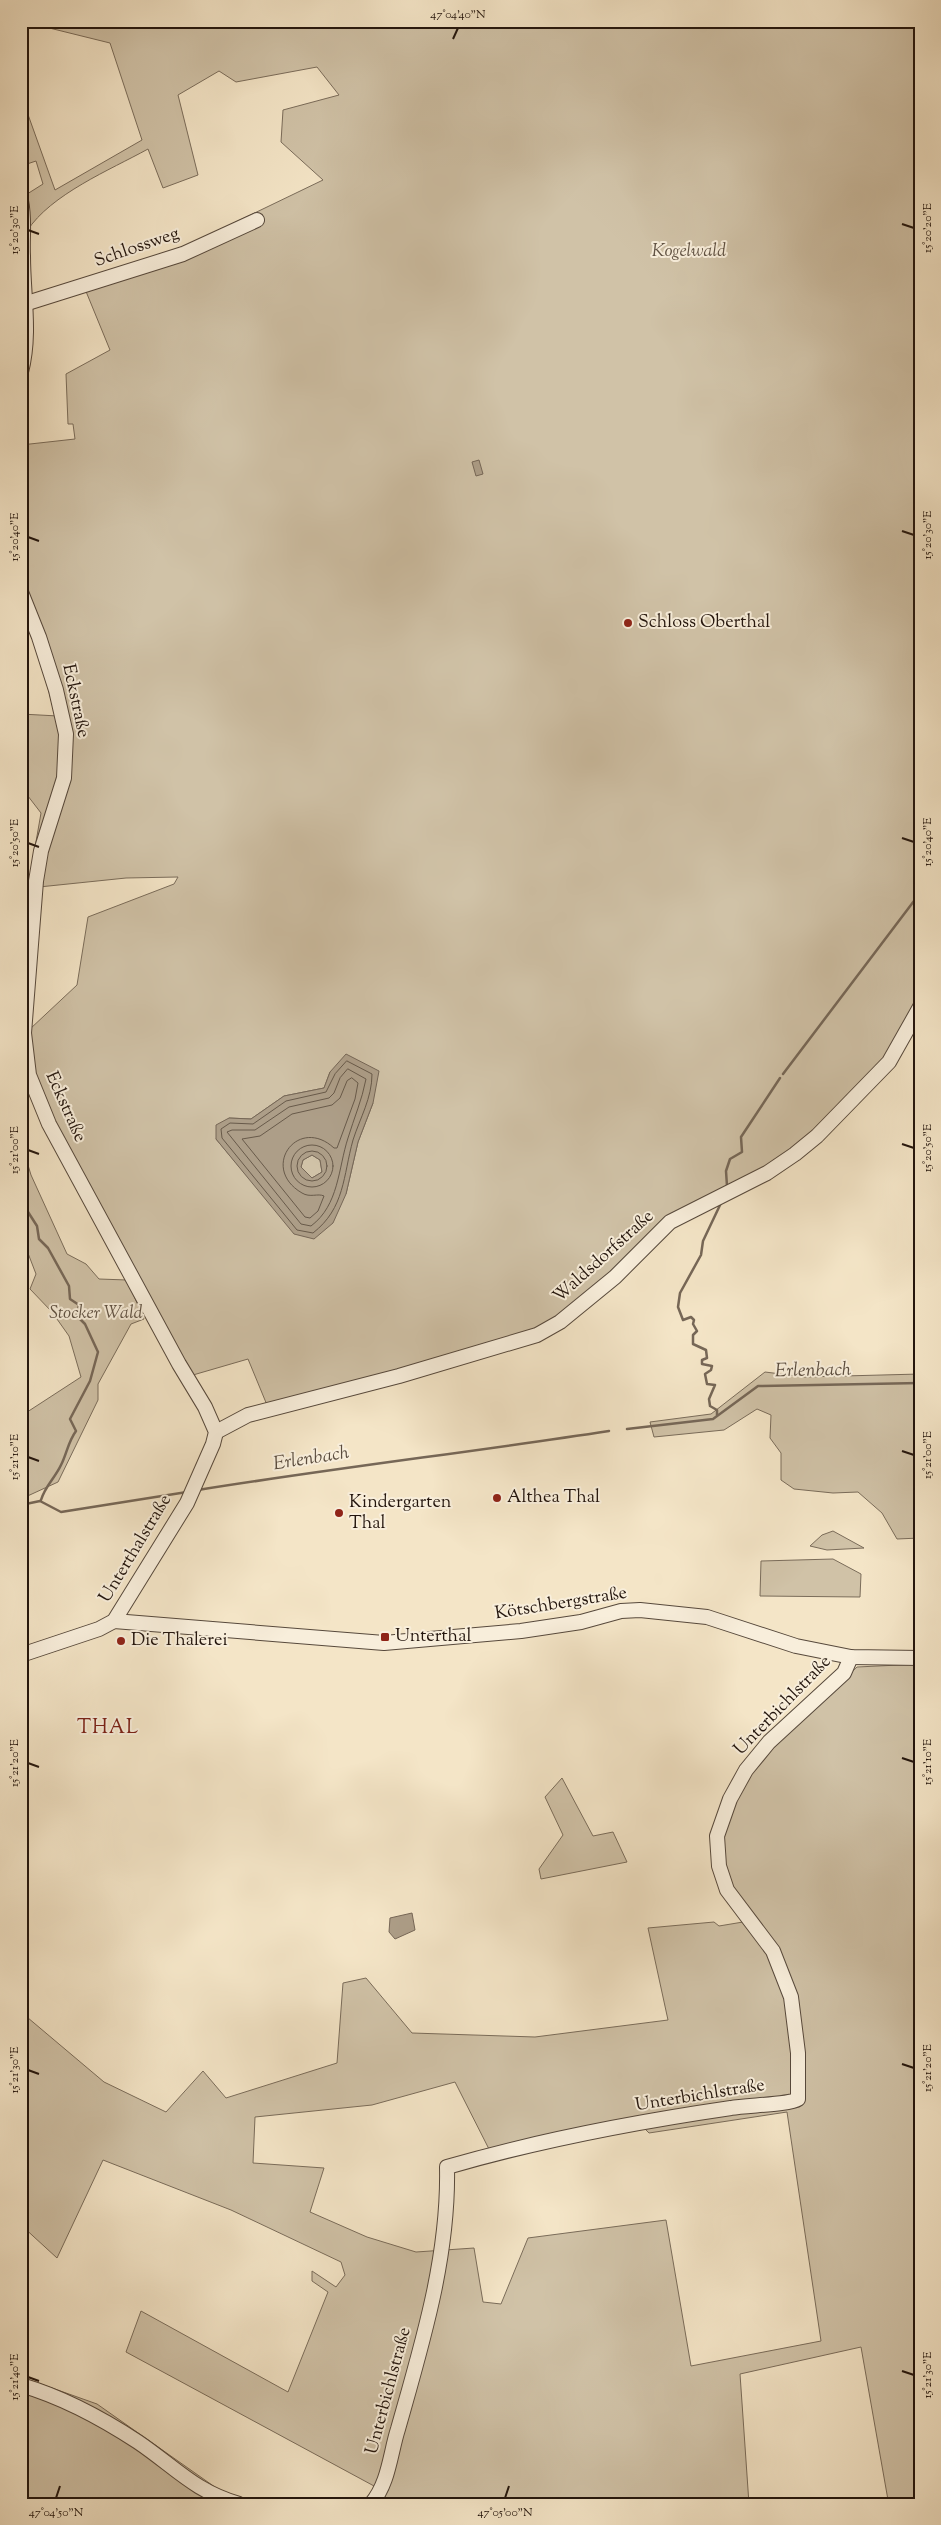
<svg xmlns="http://www.w3.org/2000/svg" width="941" height="2525" viewBox="0 0 941 2525" font-family="'Sorts Mill Goudy',serif">
<rect width="100%" height="100%" fill="#f4e5c7"/>
<filter id="stains"><feTurbulence type="fractalNoise" baseFrequency=".004" numOctaves="4"/><feColorMatrix values="0 0 0 0 .2 0 0 0 0 .09 0 0 0 0 .02 0 0 0 .5 -.17"/></filter>
<radialGradient id="worn" r=".72"><stop offset=".6" stop-color="#630" stop-opacity="0"/><stop offset="1" stop-color="#630" stop-opacity=".3"/></radialGradient>
<!-- green -->
<g fill="#d0c2a7" stroke="#7a6c5a" fill-rule="evenodd">
<path d="M21,21H920V1005L888,1059L794,1152L711,1195L578,1305L536,1331L400,1372L267,1405L248,1359L193,1375L52,1121L35,1074L30,1029L77,985L88,917L174,884L178,877L126,878L39,887L68,766L21,583V445L75,439L73,424H68L66,374L110,350L85,289L182,248L323,180L281,142L283,110L339,95L317,67L236,82L219,71L178,95L198,175L163,188L148,149C110,170 51,194 27,231L24,196L43,184L36,161L21,166V95L55,190L142,140L110,43ZM330,1072L373,1103L358,1142L346,1194L247,1176L216,1139L229,1118L251,1119L284,1096L324,1088Z"/>
<polygon points="21,714 58,716 61,761 31,891 21,888 21,879 26,885 29,882 41,813 21,787"/>
<polygon points="21,1142 31,1175 67,1254 86,1264 99,1279 127,1280 144,1319 131,1324 98,1384 98,1400 58,1482 21,1499 21,1416 81,1377 69,1336 52,1312 30,1289 36,1274 21,1235"/>
<polygon points="312,1155 320,1160 322,1172 312,1178 301,1167 303,1160"/>
<polygon points="765,1372 805,1377 920,1374 920,1538 897,1539 882,1513 858,1492 833,1493 794,1489 781,1480 781,1453 770,1438 771,1415 757,1409 724,1430 654,1437 650,1422 711,1414"/>
<polygon points="833,1531 864,1548 827,1550 810,1546 822,1535"/>
<polygon points="833,1559 861,1574 860,1597 760,1596 761,1561"/>
<path d="M920,1664V2504H866L888,2500L861,2347L740,2374L749,2504H399L386,2501L374,2486L126,2352L141,2311L288,2392L328,2292L312,2281V2271L336,2287L345,2275L341,2262L231,2210L103,2160L57,2258L21,2225V2012L104,2082L166,2112L203,2071L226,2098L337,2063L343,1983L366,1978L412,2033L535,2037L668,2020L648,1928L714,1922L719,1926L743,1922C735,1898 723,1874 723,1849C722,1778 810,1711 857,1667ZM455,2082L493,2157L606,2135L645,2129L649,2133L787,2112L821,2341L691,2366L666,2220L528,2238L501,2304L483,2302L474,2248L416,2252L367,2237L310,2212L324,2168L253,2163L255,2117L372,2105Z"/>
<polygon points="562,1778 593,1836 613,1832 627,1862 541,1879 539,1869 563,1835 545,1797"/>
<polygon points="21,2377 97,2404 239,2504 21,2504"/>
</g>
<!-- water -->
<g fill="#ad9e88" stroke="#766757" fill-rule="evenodd">
<polygon points="479,460 483,474 476,476 472,462"/>
<path d="M346,1054L379,1071L373,1103L358,1142L346,1194L333,1223L314,1239L294,1234L216,1139V1125L229,1118L251,1119L284,1096L324,1088L330,1072ZM312,1155L320,1160L322,1172L312,1178L301,1167L303,1160Z"/>
<polygon points="412,1913 415,1930 395,1939 389,1932 390,1918"/>
</g>
<g fill="none" stroke-linecap="round" stroke-linejoin="round">
<!-- shore -->
<g stroke="#685a4a" stroke-width="1">
<path d="M347,1061L372,1074C372,1098 360,1118 353,1140C343,1176 345,1208 313,1233L297,1230L222,1138L221,1129L230,1123L253,1124L286,1101L326,1092L335,1074Z"/>
<path d="M348,1069L366,1079C362,1100 354,1118 348,1138C338,1169 339,1205 311,1226L301,1224L227,1132L232,1130H255L289,1107L329,1098L334,1093L340,1078Z"/>
<path d="M352,1078L358,1083L355,1099L337,1148H334C298,1115 259,1168 302,1193C310,1198 318,1193 324,1196L318,1211L310,1218L305,1217L242,1139L260,1136L292,1114L332,1105L340,1098L347,1081Z"/>
<circle cx="312" cy="1166" r="21"/>
<circle cx="312" cy="1166" r="15"/>
</g>
<!-- stream -->
<g stroke="#766757" stroke-width="2.5">
<polyline points="783,1074 920,893"/>
<polyline points="727,1186 726,1171 730,1159 742,1152 741,1137 780,1078"/>
<path d="M21,1201L37,1226L39,1239L48,1248L69,1286L70,1299L79,1305L77,1316L85,1324L98,1352L90,1381L70,1419L76,1431C68,1442 67,1453 61,1465C55,1478 45,1486 41,1500"/>
<polyline points="717,1415 717,1410 710,1406 709,1399 715,1385 707,1384 705,1374 711,1370 712,1366 702,1364 702,1360 707,1358 706,1350 693,1344 693,1335 697,1331 693,1324 694,1320 691,1317 683,1320 678,1307 680,1293 701,1255 703,1241 721,1203"/>
<polyline points="627,1429 713,1419 758,1386 920,1383"/>
<path d="M198,1490C335,1468 472,1452 609,1431"/>
<polyline points="21,1505 40,1501 61,1512 187,1492"/>
</g>
<defs>
<g id="minor">
<path d="M21,201C25,220 22,237 23,256C23,295 31,334 21,372"/>
<polyline points="21,305 183,254 257,220"/>
<polyline points="21,592 39,637 56,690 66,734 64,778 41,851 36,881 24,1033 29,1075 49,1124 179,1364 205,1407 216,1432 213,1444 187,1503 114,1621 99,1629 21,1655"/>
<polyline points="216,1432 248,1415 399,1376 537,1335 560,1322 615,1277 670,1222 767,1173 795,1154 817,1136 889,1062 920,1007"/>
<polyline points="114,1621 384,1643 521,1631 581,1622 621,1611 640,1610 707,1617 796,1646 851,1657 920,1658"/>
<path d="M21,2385C62,2397 103,2419 138,2442C175,2467 194,2491 239,2504"/>
<path d="M371,2504C389,2483 390,2454 398,2429C422,2344 449,2257 447,2167C540,2140 635,2122 731,2108C745,2105 789,2105 798,2099V2053L791,1997L773,1951L727,1890L719,1866L717,1836L730,1799L746,1770L769,1742L844,1673L851,1657"/>
</g>
</defs>
<!-- minor casing -->
<use href="#minor" stroke="#57493c" stroke-width="16"/>
<!-- minor -->
<use href="#minor" stroke="#f8eedb" stroke-width="14"/>
</g>
<!-- ticks -->
<path fill="none" stroke="#23150d" stroke-width="2" d="M453,39L458,28M902,224L914,228M28,230L39,234M902,531L914,535M28,537L39,541M902,838L914,842M28,843L39,847M902,1144L914,1148M28,1150L39,1154M902,1451L914,1455M28,1457L39,1461M902,1758L914,1762M28,1763L39,1767M902,2064L914,2068M28,2070L39,2074M902,2371L914,2375M28,2377L39,2381M56,2498L60,2486M505,2498L509,2486"/>
<!-- markers -->
<g fill="#8f2418" stroke="#f8eedb" stroke-width="2">
<circle cx="628" cy="623" r="5"/>
<circle cx="497" cy="1498" r="5"/>
<circle cx="339" cy="1513" r="5"/>
<rect x="380" y="1632" width="10" height="10" rx="2.5"/>
<circle cx="121" cy="1641" r="5"/>
</g>
<g text-anchor="middle" dominant-baseline="central" stroke-width="4" stroke-linejoin="round" paint-order="stroke">
<!-- street labels -->
<g font-size="18" fill="#23150d" stroke="#f8eedb">
<text transform="translate(137 248) rotate(-19)">Schlossweg</text>
<text transform="translate(75 701) rotate(78)">Eckstraße</text>
<text transform="translate(65 1107) rotate(66)">Eckstraße</text>
<text transform="translate(604 1257) rotate(-42)">Waldsdorfstraße</text>
<text transform="translate(136 1549) rotate(-59)">Unterthalstraße</text>
<text transform="translate(561 1604) rotate(-9)">Kötschbergstraße</text>
<text transform="translate(783 1706) rotate(-46)">Unterbichlstraße</text>
<text transform="translate(700 2096) rotate(-9)">Unterbichlstraße</text>
<text transform="translate(389 2391) rotate(-75)">Unterbichlstraße</text>
</g>
<!-- park labels -->
<g font-size="18" font-style="italic" fill="#605243" stroke="#f8eedb">
<text x="689" y="252">Kogelwald</text>
<text x="96" y="1314">Stocker Wald</text>
</g>
<!-- poi labels -->
<g font-size="18" fill="#23150d" stroke="#f8eedb" text-anchor="start">
<text x="638" y="623">Schloss Oberthal</text>
<text x="507" y="1498">Althea Thal</text>
<text x="349" y="1503">Kindergarten<tspan x="349" dy="21">Thal</tspan></text>
<text x="395" y="1637">Unterthal</text>
<text x="131" y="1641">Die Thalerei</text>
</g>
<!-- water labels -->
<g font-size="19" font-style="italic" fill="#5a4c3e" stroke="#f8eedb">
<text transform="translate(813 1371) rotate(-1)">Erlenbach</text>
<text transform="translate(311 1459) rotate(-9)">Erlenbach</text>
</g>
<!-- quarter labels -->
<g font-size="20" letter-spacing="1" fill="#7a1f14" stroke="#f8eedb">
<text x="108" y="1728">THAL</text>
</g>
</g>
<!-- margin -->
<rect width="941" height="2525" fill="none" stroke="#f4e5c7" stroke-width="55"/>
<rect x="28" y="28" width="886" height="2470" fill="none" stroke="#23150d" stroke-width="2"/>
<g font-size="12" text-anchor="middle" fill="#23150d">
<text x="458" y="18">47°04'40"N</text>
<text transform="translate(927 228) rotate(-90)" y="4">15°20'20"E</text>
<text transform="translate(14 230) rotate(-90)" y="4">15°20'30"E</text>
<text transform="translate(927 535) rotate(-90)" y="4">15°20'30"E</text>
<text transform="translate(14 537) rotate(-90)" y="4">15°20'40"E</text>
<text transform="translate(927 842) rotate(-90)" y="4">15°20'40"E</text>
<text transform="translate(14 843) rotate(-90)" y="4">15°20'50"E</text>
<text transform="translate(927 1148) rotate(-90)" y="4">15°20'50"E</text>
<text transform="translate(14 1150) rotate(-90)" y="4">15°21'00"E</text>
<text transform="translate(927 1455) rotate(-90)" y="4">15°21'00"E</text>
<text transform="translate(14 1457) rotate(-90)" y="4">15°21'10"E</text>
<text transform="translate(927 1762) rotate(-90)" y="4">15°21'10"E</text>
<text transform="translate(14 1763) rotate(-90)" y="4">15°21'20"E</text>
<text transform="translate(927 2068) rotate(-90)" y="4">15°21'20"E</text>
<text transform="translate(14 2070) rotate(-90)" y="4">15°21'30"E</text>
<text transform="translate(927 2375) rotate(-90)" y="4">15°21'30"E</text>
<text transform="translate(14 2377) rotate(-90)" y="4">15°21'40"E</text>
<text x="56" y="2516">47°04'50"N</text>
<text x="505" y="2516">47°05'00"N</text>
</g>
<rect width="100%" height="100%" filter="url(#stains)"/>
<rect width="100%" height="100%" fill="url(#worn)"/>
</svg>
